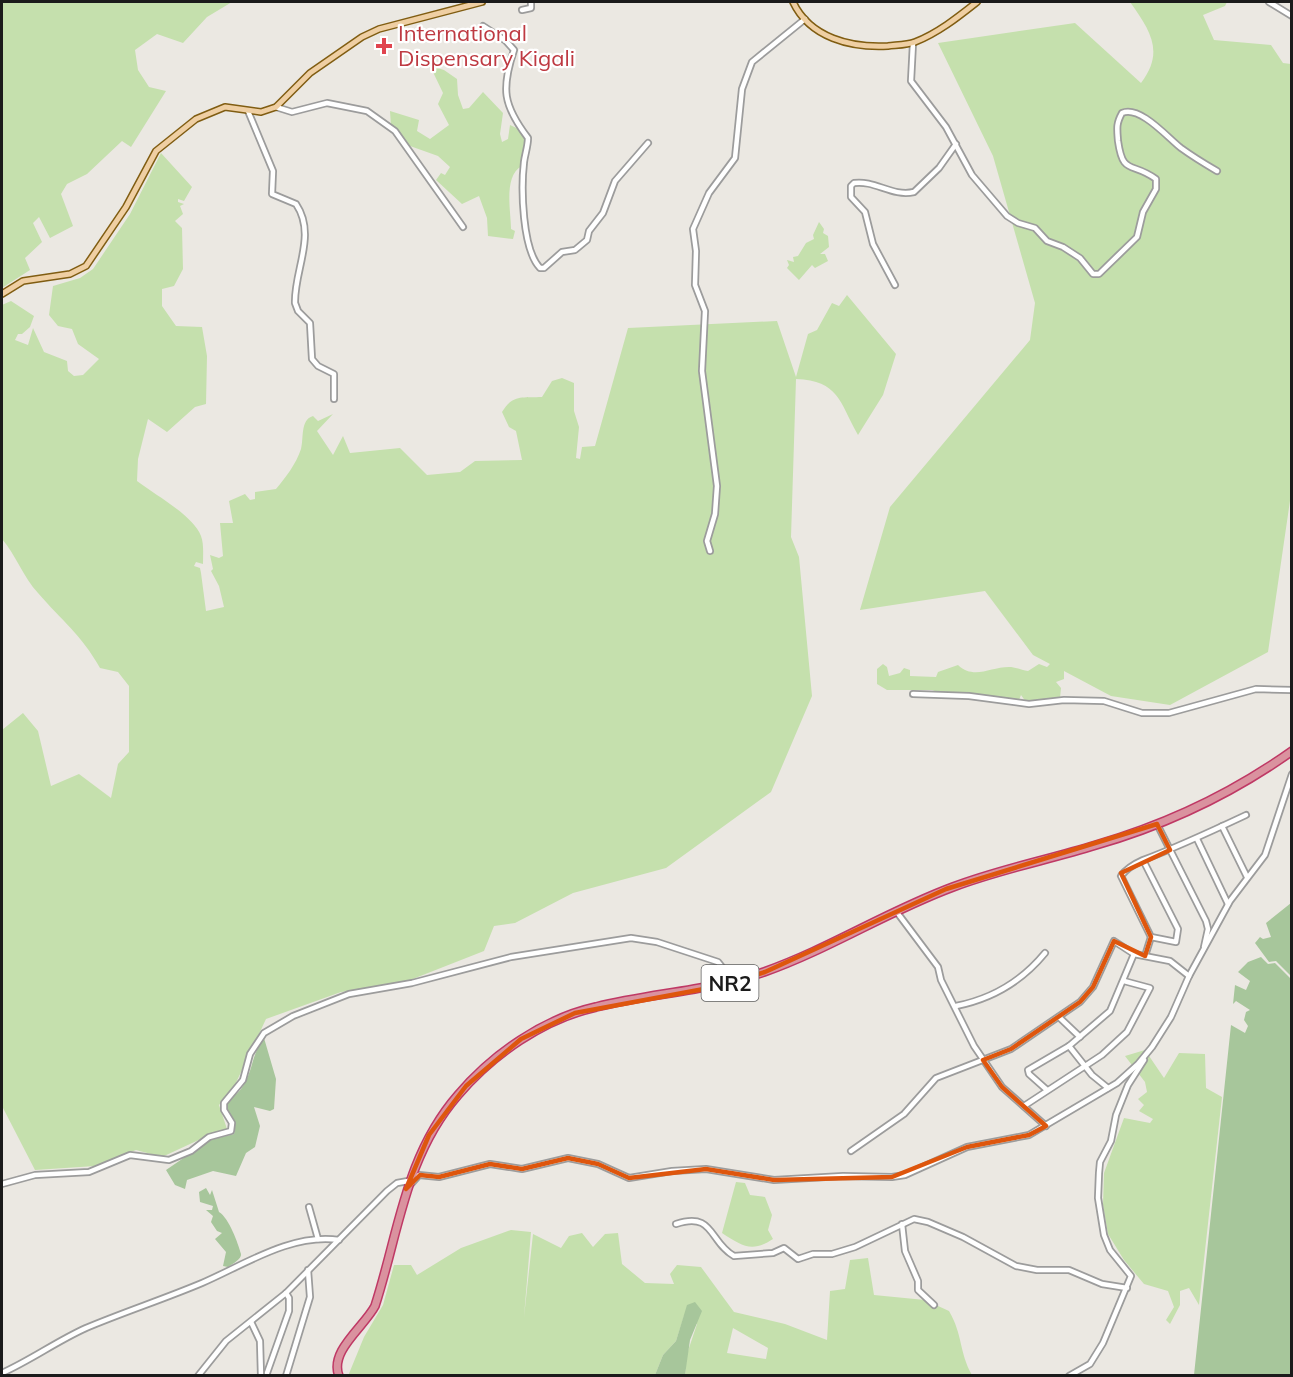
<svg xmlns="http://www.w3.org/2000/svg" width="1293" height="1377" viewBox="0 0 1293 1377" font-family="Mulish,sans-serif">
<rect width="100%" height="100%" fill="#ebe8e2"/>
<!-- grass -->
<g fill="#c5e0ad" fill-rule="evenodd">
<polygon points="2,2 232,2 207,17 183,43 157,34 135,50 138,70 149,87 166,91 131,147 122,141 87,174 67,184 61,194 73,226 50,238 39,217 33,223 42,242 25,258 30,270 2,288"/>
<path d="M1130,2H1227L1225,6L1203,15L1214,40L1271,45L1283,63L1291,64L1292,487L1268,652L1170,705L1111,696L1064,671V679L1056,682L1061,688L1060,698C1056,696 1036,702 1026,702L1021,695L1019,700L963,692L949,696L932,690H887L877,684V669L883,664L887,667L889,676L900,673L904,668L910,670V676L936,677L938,672L958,665C974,680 990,667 1009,667C1015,667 1022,670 1028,671L1039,664L1047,667L1050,664L1033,655L985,591L860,610L890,507L1030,340L1035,303L993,156L938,43L1075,23L1141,83C1165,52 1150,30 1130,2Z"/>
<path d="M434,67L444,70L457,79L458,95L463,109L469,108L483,92L503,113L500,134L502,142L508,139L510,125L525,132L522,166C503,176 511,211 511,229L515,231L513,239L488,236L487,218L479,196L462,204L436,180L441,173L445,175L450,167L438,156L410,146L391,126L390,111L419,120L417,131L430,139L449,125L438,104L443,93L432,70Z"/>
<path d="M161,153L192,187L184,201L178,199V202L184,204L180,206L183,214L175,221L182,228L183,269L174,286L162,289V306L176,326L202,327L207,356L206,404L195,407L167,432L148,419L138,459L137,481C155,495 193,515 201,536C204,544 203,555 203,564L196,562L194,566L200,568L201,573L206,611L224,607L219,586L211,571L213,569L210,555L219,558L223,556L220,523H233L229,501L245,494L250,500L255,499V492L276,489C286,477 296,464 301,449C304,438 300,420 313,416L318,421L333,414L317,431L333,455L343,436L350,453L400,448L427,475L460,472L475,461L522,460L516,431L509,427L502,412C513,394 522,398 542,397L552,381L562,378L574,383V411L579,427L576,458L580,459L582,447L595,446L628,328L777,321L796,377L808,334L817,330L832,303L839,306L847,295L896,354L883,395L858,435C839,401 839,381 796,379L791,537L799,557L812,696L771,792L666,868L573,893L515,923L494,926L484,951L400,984L341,992L266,1019L233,1089L219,1105L227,1129L218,1131L162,1157L136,1150L95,1166L35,1170L2,1106V730L23,713L38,731L51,786L79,774L111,798L118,764L129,752V686L118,672L100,668C81,634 62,621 38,593C23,577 16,555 2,539V305L11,301L34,316L30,327L22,334H18L15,340L28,345L33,328L44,352L67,361L68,371L74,376L83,375L99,359L78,344L72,329L58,326L49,315L53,286L80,278L93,269L130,214Z"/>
<polygon points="819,222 824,229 823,233 828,236 829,247 820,254 825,254 828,261 815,268 812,265 799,280 787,268 789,265 787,260 794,262 793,257 798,256 806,243 814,239 813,235"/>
<polygon points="1145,1050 1164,1078 1179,1053 1205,1054 1206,1088 1222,1097 1199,1305 1189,1288 1180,1291 1180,1305 1170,1324 1166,1320 1174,1307 1168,1291 1144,1284 1124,1260 1108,1234 1103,1205 1104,1173 1124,1118 1150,1123 1153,1119 1139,1111 1144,1105 1138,1099 1147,1092 1145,1082 1125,1056"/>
<path d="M736,1182L745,1183L750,1195L765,1197L772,1215L768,1230L773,1239C752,1253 742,1246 722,1233Z"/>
<path d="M511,1230L531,1232L524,1317L533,1234L561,1248L569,1236L582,1233L593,1247L605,1234L618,1233L622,1264L645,1283L674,1284L670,1274L677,1265L701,1267L734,1312L785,1324L827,1340L830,1291L845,1289L850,1260L868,1258L874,1295L925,1300L949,1311C963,1335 959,1352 972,1375H685L687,1354L697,1324L684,1316L676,1341L663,1355L655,1375L348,1376L364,1337L383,1305L394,1265H411L417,1275L461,1248ZM733,1328L768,1348L766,1359L727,1353Z"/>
</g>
<!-- forest -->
<g fill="#a7c69b">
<polygon points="1291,903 1292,903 1291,976 1276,961 1269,962 1255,943 1260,937 1263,939 1271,937 1266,923"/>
<polygon points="1261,957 1268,964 1275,963 1291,979 1291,1375 1194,1375 1231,1025 1245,1033 1248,1026 1244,1020 1246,1012 1250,1010 1236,1001 1233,1004 1235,985 1246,990 1250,981 1238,972 1248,962"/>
<path d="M264,1038L276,1079L274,1109L270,1111L254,1107L260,1126L255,1147L246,1153L236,1176L213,1171L187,1180L185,1189L175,1185L166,1170L210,1140L234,1134C237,1122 228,1118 227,1108C226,1100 237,1095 241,1089C253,1074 251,1054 264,1038Z"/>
<path d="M206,1188L210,1195L212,1190L219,1212C229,1218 238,1243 241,1254C242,1259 232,1264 228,1267L223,1266L226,1252L215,1239L222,1233L217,1231L211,1222L213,1216L206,1210H212L213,1206L200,1202L199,1192Z"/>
<polygon points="695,1302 702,1311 690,1340 685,1375 655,1375 663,1355 676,1341 687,1305"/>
</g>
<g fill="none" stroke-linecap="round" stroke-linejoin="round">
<defs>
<g id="minor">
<polyline points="1269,2 1292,16"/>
<polyline points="522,10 531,8 531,2"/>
<path d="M483,26L506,41L514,50C501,89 503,105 528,138C528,146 525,154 524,162C521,188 522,249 540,268H544L562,252L575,250L587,240L589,231L603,213L615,181L648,143"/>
<path d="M913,43L911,81L946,127L972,175L1007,216L1018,223L1035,228L1047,241L1063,247L1080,258L1093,274H1099L1137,237L1143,212L1156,189V179C1131,161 1123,176 1118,141C1117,128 1116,124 1122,113C1140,105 1168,138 1181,148C1192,156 1205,164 1217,171"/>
<polyline points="276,107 292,112 327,103 367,111 395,131 463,227"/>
<path d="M248,111L273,171L272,194L296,204C317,235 294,270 295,303L298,311L310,323L312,359L318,366L334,374V399"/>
<path d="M895,285L873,244L865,212L851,197V186L854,183C875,180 892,197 914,192L939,168L956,144"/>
<polyline points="710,551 707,541 715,514 717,486 702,371 705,311 695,285 696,251 693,229 709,193 735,158 742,89 752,62 805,19"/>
<polyline points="913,694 969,696 1029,704 1064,700 1104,701 1142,713 1169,713 1256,689 1292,690"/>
<polyline points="1157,824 1206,921 1208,929 1204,947"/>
<polyline points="1222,826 1247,877"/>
<polyline points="1197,839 1228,904"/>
<path d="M1143,860L1178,929L1176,942L1151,937L1121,876C1127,868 1134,864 1143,860C1178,847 1212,831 1246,815"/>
<polyline points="896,911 938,967 941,980 974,1046 1002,1087 1046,1126"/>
<polyline points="1145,956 1151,937"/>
<path d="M956,1006C991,999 1022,981 1045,953"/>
<polyline points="1059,1017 1080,1037"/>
<polyline points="1069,1046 1092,1075 1108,1088"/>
<polyline points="1047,1090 1029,1074 1028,1070 1069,1046 1110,1011 1134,954"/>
<polyline points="1024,1106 1102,1055 1127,1032 1150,988 1124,981"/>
<polyline points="851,1151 904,1114 936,1078 1011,1049 1080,1002 1093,987 1114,941 1134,954 1170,961 1189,976"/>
<polyline points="2,1184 35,1175 89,1172 130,1155 169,1160 191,1151 209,1137 231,1131 232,1123 224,1110 224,1103 243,1080 250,1054 264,1033 293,1016 349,994 412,983 511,957 631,938 657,942 718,962 734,982"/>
<polyline points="411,1184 419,1175 439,1177 490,1164 522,1169 568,1158 598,1164 629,1178 672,1171 706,1169 774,1180 843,1176 892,1177 905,1175 967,1147 1029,1135 1117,1083 1138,1064 1152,1047 1171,1017 1189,976 1230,901 1265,855 1292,774"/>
<polyline points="309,1207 318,1239"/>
<path d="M676,1224C714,1211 709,1242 734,1256L773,1253L784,1248L798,1259L813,1254H832L855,1247L914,1219L928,1222L963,1237L1016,1266L1037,1270H1069L1102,1284L1127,1288"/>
<polyline points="902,1224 905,1251 918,1281 918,1290 934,1305"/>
<polyline points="251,1322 260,1341 261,1376"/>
<path d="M2,1373C31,1360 57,1341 86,1328C124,1312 164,1299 202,1283C244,1265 291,1233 339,1240"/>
<polyline points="267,1373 289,1311 289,1298 286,1293"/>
<polyline points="198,1376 226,1341 286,1293 387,1191 397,1183 408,1181"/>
<polyline points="286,1376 310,1297 308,1270"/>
<polyline points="1069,1376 1090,1364 1103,1343 1131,1276 1110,1250 1104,1235 1098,1198 1099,1173 1100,1162 1111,1141 1116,1115 1128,1085 1144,1060"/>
</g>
<g id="major">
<path d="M793,2C810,38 851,48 888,46C896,45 907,45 915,42C938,33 958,17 977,2"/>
<polyline points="2,294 23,281 70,274 86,266 126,207 156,151 196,119 225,107 261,112 276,107 310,73 362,37 379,29 482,2"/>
</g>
<path id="highway" d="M339,1376C329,1351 364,1327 375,1306C399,1232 405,1156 458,1095C493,1054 543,1019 596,1007C652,993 709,991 764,972C829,949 888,911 953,887C1000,869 1048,860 1096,845C1165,825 1233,793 1292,751"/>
</defs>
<!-- minor casing -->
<use href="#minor" stroke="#9c9c9c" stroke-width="8"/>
<!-- major casing -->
<use href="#major" stroke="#805d12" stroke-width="8"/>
<!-- highway casing -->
<use href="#highway" stroke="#bf3965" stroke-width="10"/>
<!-- minor -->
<use href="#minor" stroke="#fff" stroke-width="4.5"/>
<!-- major -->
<use href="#major" stroke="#efcfa3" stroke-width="5"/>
<!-- highway -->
<use href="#highway" stroke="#da929f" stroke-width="7"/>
</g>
<!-- marked area -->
<path fill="none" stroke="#de560d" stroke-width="4.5" stroke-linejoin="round" d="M1157,824L1170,850L1121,873L1151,937L1145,956L1114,941L1093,987L1080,1002L1011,1049L983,1060L1002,1087L1046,1126L1029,1135L967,1147L892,1177L774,1180L706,1169L629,1178L598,1164L568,1158L522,1169L490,1164L439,1177L420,1175L406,1189L429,1135L466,1086L521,1039L575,1013L720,986L765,972L946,889Z"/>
<!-- markers -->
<path fill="#e0444e" stroke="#fff" stroke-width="2" d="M381 37h6v6h6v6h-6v6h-6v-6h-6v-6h6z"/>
<g text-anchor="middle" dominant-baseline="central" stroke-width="4.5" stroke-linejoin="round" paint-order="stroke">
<!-- shield labels -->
<rect fill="#fff" stroke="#5f5f5f" stroke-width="1.5" x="701.5" y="965" width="57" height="36" rx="4.5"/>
<g font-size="21" font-weight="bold" fill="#1b1b1b">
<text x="730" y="983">NR2</text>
</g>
<!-- health labels -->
<g font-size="22" fill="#be3a42" stroke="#fff" text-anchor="start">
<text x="398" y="33">International<tspan x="398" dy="25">Dispensary Kigali</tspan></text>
</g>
</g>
<!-- border -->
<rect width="1293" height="1377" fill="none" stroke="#1b1b1b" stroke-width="6"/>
</svg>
